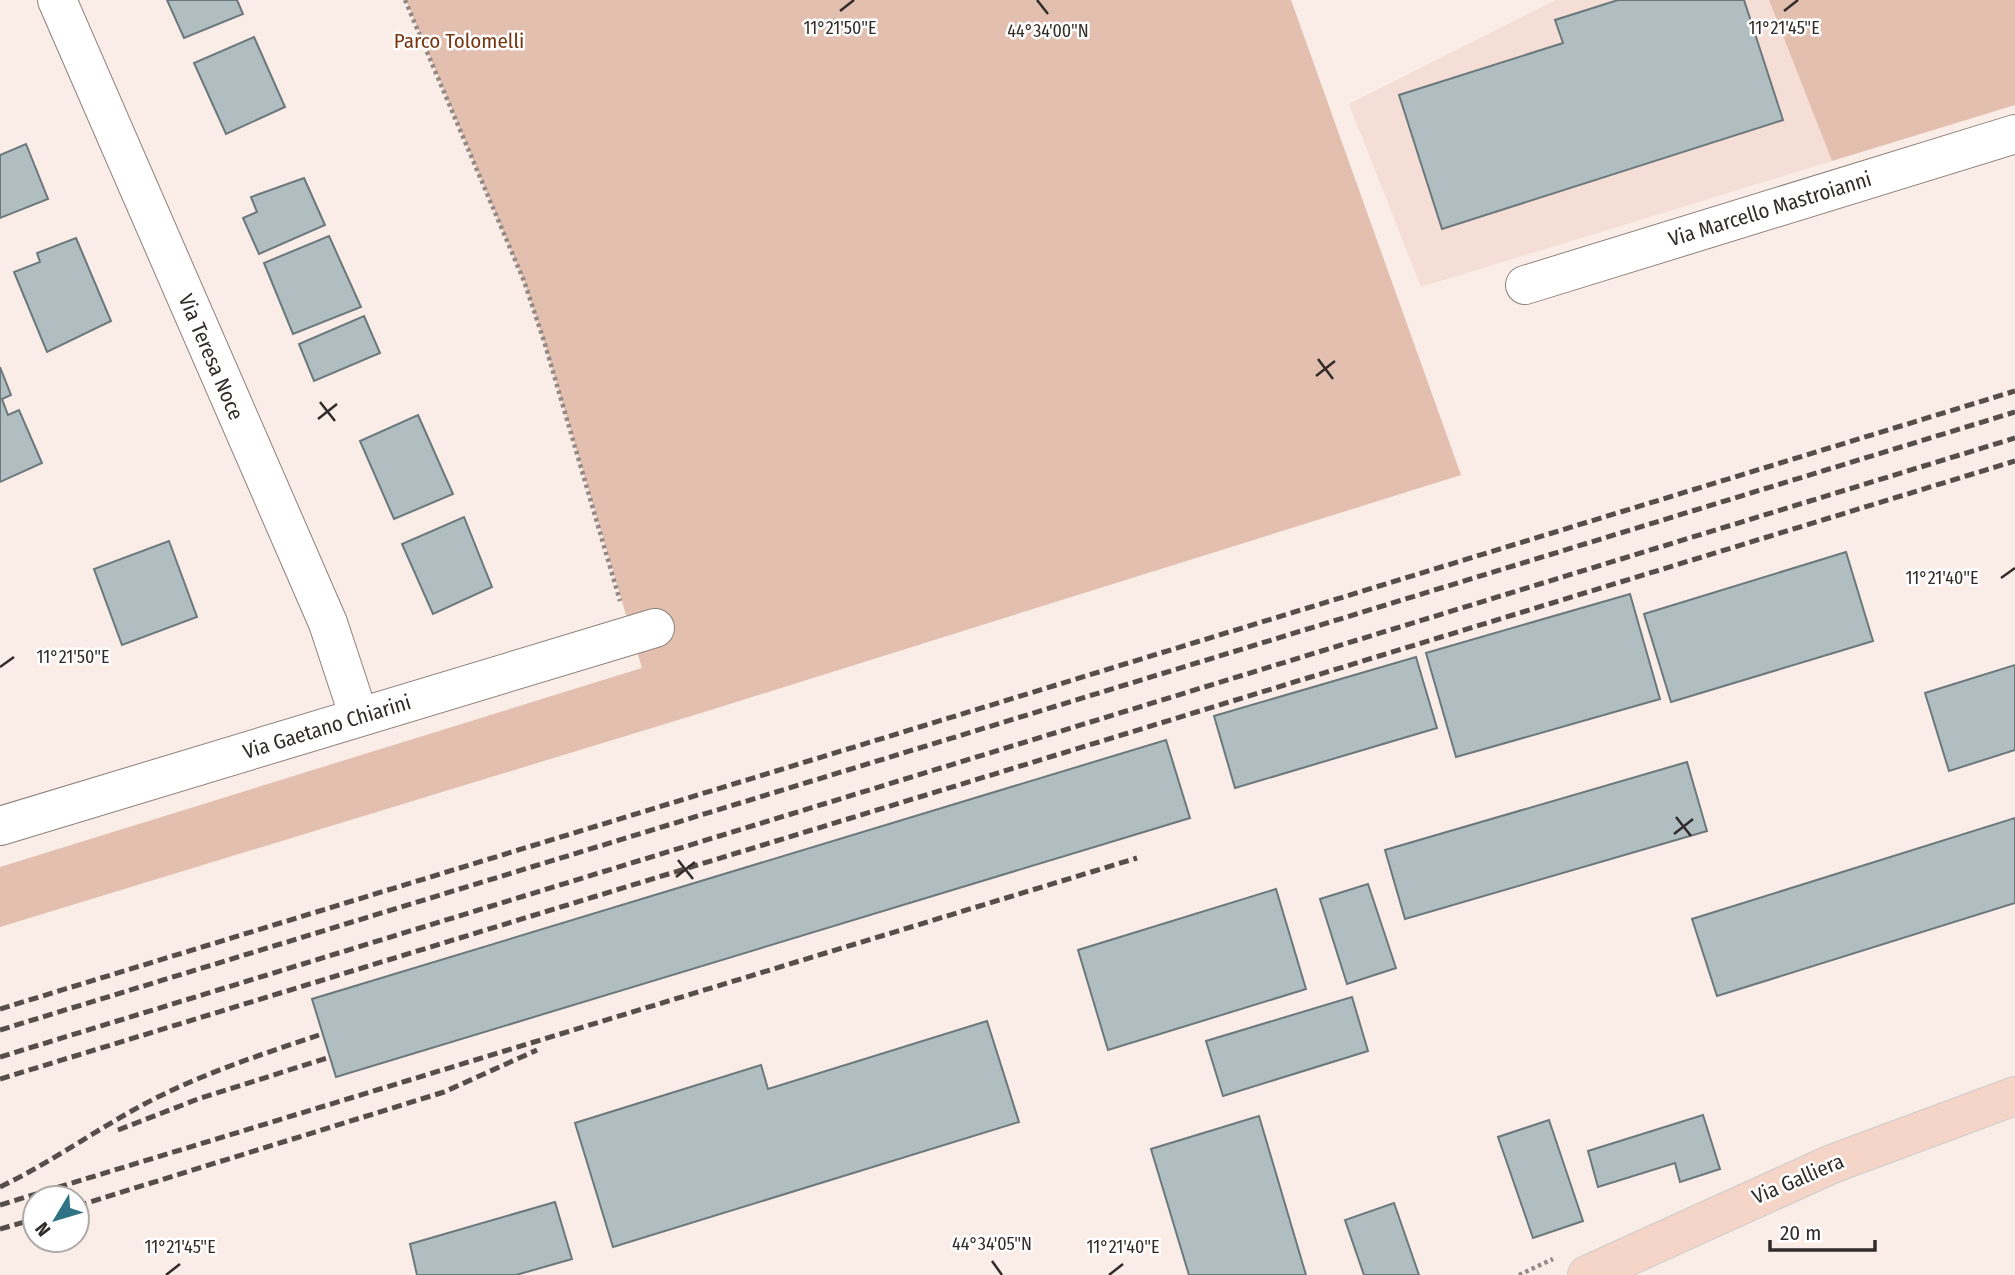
<svg xmlns="http://www.w3.org/2000/svg" width="2015" height="1275" viewBox="0 0 2015 1275" font-family="'Fira Sans Condensed',sans-serif">
<rect width="100%" height="100%" fill="#faece6"/>
<!-- built -->
<polygon fill="#f4ded5" points="1556,0 1769,0 1832,161 1421,287 1349,104"/>
<!-- green -->
<g fill="#e2bfaf">
<polygon points="406,0 1291,0 1461,475 701,713 0,927 0,867 642,668 544,341 524,281"/>
<polygon points="1769,0 2015,0 2015,105 1832,161"/>
</g>
<!-- building -->
<g fill="#b0bec2" stroke="#6b787c" stroke-width="2">
<polygon points="167,0 237,0 243,14 184,38"/>
<polygon points="1618,0 1744,0 1783,120 1442,229 1399,95 1563,43 1555,20"/>
<polygon points="254,37 285,107 226,134 194,63"/>
<polygon points="26,144 48,199 0,218 0,155"/>
<polygon points="304,178 325,225 259,254 243,218 257,212 251,197"/>
<polygon points="329,236 361,307 293,334 264,263"/>
<polygon points="76,238 111,321 47,352 14,272 40,262 37,253"/>
<polygon points="364,316 380,353 314,381 299,344"/>
<polygon points="0,367 11,395 2,399 8,415 19,410 42,463 0,482"/>
<polygon points="418,415 453,494 394,519 360,441"/>
<polygon points="464,517 492,587 433,614 402,544"/>
<polygon points="169,541 197,617 122,645 94,569"/>
<polygon points="1846,552 1873,641 1671,702 1644,614"/>
<polygon points="1630,594 1660,699 1456,757 1426,653"/>
<polygon points="1416,657 1437,728 1235,788 1214,716"/>
<polygon points="2015,665 2015,750 1949,771 1925,693"/>
<polygon points="1166,740 1190,818 336,1077 312,999"/>
<polygon points="1687,762 1707,831 1405,919 1385,850"/>
<polygon points="2015,818 2015,903 1717,996 1692,919"/>
<polygon points="1368,884 1396,968 1347,984 1320,899"/>
<polygon points="1276,889 1306,989 1108,1050 1078,950"/>
<polygon points="1352,997 1368,1051 1223,1096 1206,1041"/>
<polygon points="987,1021 1019,1122 613,1247 575,1123 761,1065 768,1089"/>
<polygon points="1703,1115 1720,1169 1680,1182 1675,1163 1598,1187 1588,1151"/>
<polygon points="1259,1116 1306,1275 1189,1275 1151,1149"/>
<polygon points="1549,1120 1583,1221 1533,1238 1498,1137"/>
<polygon points="555,1202 572,1259 516,1275 417,1275 410,1244"/>
<polygon points="1394,1203 1419,1275 1364,1275 1345,1220"/>
</g>
<g fill="none" stroke-linecap="round" stroke-linejoin="round">
<defs>
<g id="minor">
<polyline points="57,0 328,623 359,717"/>
<polyline points="1525,285 2015,134"/>
<polyline points="0,826 655,628"/>
</g>
<polyline id="primary" points="1587,1275 1832,1164 2015,1096"/>
</defs>
<!-- minor casing -->
<use href="#minor" stroke="#8d817b" stroke-width="40"/>
<!-- primary casing -->
<use href="#primary" stroke="#cecccc" stroke-width="40"/>
<!-- path -->
<g stroke="#938985" stroke-width="4.5" stroke-dasharray="3.5 3.5" stroke-linecap="butt">
<polyline points="405,0 524,281 544,341 620,601"/>
<polyline points="1519,1275 1553,1259"/>
</g>
<!-- minor -->
<use href="#minor" stroke="#fff" stroke-width="38"/>
<!-- primary -->
<use href="#primary" stroke="#f4d5c7" stroke-width="38"/>
<!-- rail -->
<g stroke="#564e4b" stroke-width="5" stroke-dasharray="10 5" stroke-linecap="butt">
<polyline points="0,1009 2015,391"/>
<polyline points="0,1030 2015,412"/>
<polyline points="0,1057 2015,438"/>
<polyline points="0,1079 2015,461"/>
<polyline points="118,1130 198,1099 327,1058"/>
<path d="M0,1187C54,1161 101,1126 154,1099C207,1072 263,1054 319,1035"/>
<polyline points="0,1205 1137,858"/>
<polyline points="77,1206 444,1092 537,1050"/>
<polyline points="0,1229 35,1219"/>
</g>
</g>
<!-- ticks -->
<path fill="none" stroke="#312b29" stroke-width="2.5" d="M1037,0L1048,14M840,11L854,0M1784,11L1798,0M1318,359L1333,379M1316,376L1335,361M320,402L335,421M318,419L337,404M2001,578L2015,568M0,667L14,657M1676,817L1691,836M1674,834L1693,819M678,860L693,879M676,877L695,862M992,1261L1002,1275M166,1275L180,1264M1109,1275L1123,1264"/>
<g text-anchor="middle" dominant-baseline="central" stroke-width="5" stroke-linejoin="round" paint-order="stroke">
<!-- park labels -->
<g font-size="21" fill="#783612" stroke="#fff">
<text x="459" y="41">Parco Tolomelli</text>
</g>
<!-- street labels -->
<g font-size="21" fill="#312b29" stroke="#fff">
<text transform="translate(1770 209) rotate(-17)">Via Marcello Mastroianni</text>
<text transform="translate(211 357) rotate(67)">Via Teresa Noce</text>
<text transform="translate(327 727) rotate(-17)">Via Gaetano Chiarini</text>
<text transform="translate(1798 1179) rotate(-23)">Via Galliera</text>
</g>
</g>
<g font-size="18" text-anchor="middle" fill="#312b29" stroke="#fff" stroke-width="5" stroke-linejoin="round" paint-order="stroke">
<text x="840" y="34">11°21'50"E</text>
<text x="1784" y="34">11°21'45"E</text>
<text x="1048" y="37">44°34'00"N</text>
<text x="1942" y="584">11°21'40"E</text>
<text x="73" y="663">11°21'50"E</text>
<text x="992" y="1250">44°34'05"N</text>
<text x="180" y="1253">11°21'45"E</text>
<text x="1123" y="1253">11°21'40"E</text>
</g>
<!-- north arrow -->
<g transform="translate(56 1219) rotate(232)"><circle r="33" fill="#ffffff" stroke="#adaaa9" stroke-width="2"/>
<path d="M0-5L12 26L0 18L-12 26Z" fill="#307384"/>
<text y="-10" font-size="19" font-weight="bold" text-anchor="middle" fill="#312b29">N</text>
</g>
<!-- scale -->
<path d="M1770 1240v10h105v-10" fill="none" stroke="#312b29" stroke-width="3.5"/>
<text x="1780" y="1240" font-size="21" fill="#312b29" stroke="#ffffff" stroke-width="5" paint-order="stroke">20 m</text>
</svg>
